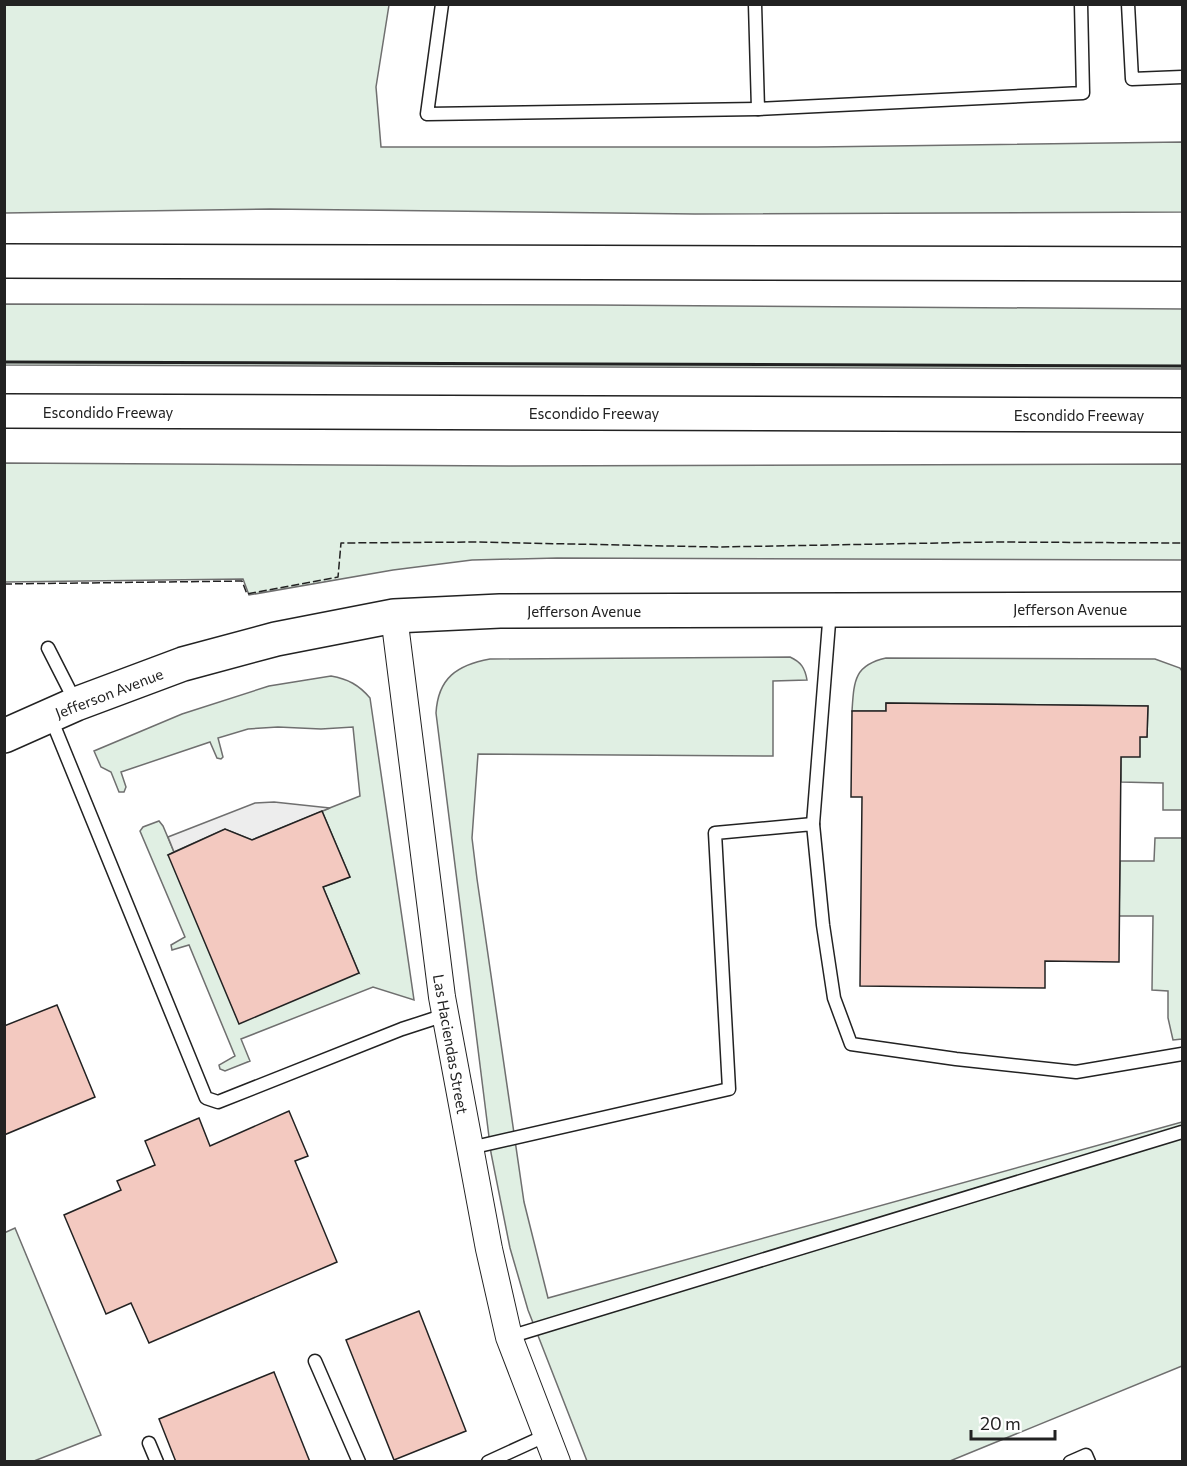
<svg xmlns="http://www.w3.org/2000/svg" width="1187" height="1466" viewBox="0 0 1187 1466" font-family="Commissioner,sans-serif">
<rect width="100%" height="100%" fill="#fff"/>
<!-- green -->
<g fill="#e0efe3" stroke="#6f6f6f" stroke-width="1.5">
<polygon points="4,5 389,5 376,87 381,147 817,147 1182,142 1182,212 695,214 270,209 5,213"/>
<polygon points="4,304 594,305 1182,309 1182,369 5,365"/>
<polygon points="4,463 509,466 1182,464 1182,560 557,558 472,560 393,570 249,595 243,579 5,582"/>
<path d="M790,657C801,662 805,668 807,680L773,681V756L478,754L472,838L477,879L524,1202L548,1298L1182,1122V1366L950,1461H587L528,1310L510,1248L491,1153L436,713C438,678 457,665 490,659Z"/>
<path d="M886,658L1155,659L1180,668L1182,671V810H1163V783L1121,782V757L1140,737H1147L1148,706L886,703V711H852C854,681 854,665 886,658Z"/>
<path d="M331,676C348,679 359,685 370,698L414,1000L373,987L241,1039L250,1061L225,1071L220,1069L219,1065L235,1056L189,945L172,950L171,945L185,937L140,831L143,827L159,821L163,826L174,852L168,855L359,973L323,887L350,877L322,811L360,796L353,727L321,729L278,727L248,729L218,738L223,757L221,759L217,758L210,742L121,772L126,787L124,792H119L111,772L101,767L94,751L182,714L269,686Z"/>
<polygon points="1155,838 1182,838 1182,1039 1173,1040 1168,1018 1168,991 1152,990 1153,916 1119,916 1120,861 1154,861"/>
<polygon points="15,1228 101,1435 34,1461 5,1461 4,1233"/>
</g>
<!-- parking -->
<polygon fill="#ededed" stroke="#6f6f6f" stroke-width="1.5" points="274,802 330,808 252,840 225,829 174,852 168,837 255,803"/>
<!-- building -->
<g fill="#f3c9c0" stroke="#222" stroke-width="1.5">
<polygon points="886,703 1148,706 1147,737 1140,737 1140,757 1121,757 1119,962 1045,961 1045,988 860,986 862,797 851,797 852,711 886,711"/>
<polygon points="322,811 350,877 323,887 359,973 239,1024 168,855 225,829 252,840"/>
<polygon points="57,1005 95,1097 4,1135 4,1026"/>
<polygon points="289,1111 308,1156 295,1161 337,1262 149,1343 131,1303 106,1314 64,1215 121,1190 117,1181 155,1165 145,1141 199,1118 210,1146"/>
<polygon points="419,1311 466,1431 394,1460 346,1340"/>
<polygon points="274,1372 310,1462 176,1462 159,1419"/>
</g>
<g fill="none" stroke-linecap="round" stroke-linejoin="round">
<defs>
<g id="service">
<polyline points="442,4 427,114 758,109"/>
<polyline points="755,4 758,109 1083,93 1081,4"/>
<polyline points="1128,4 1132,79 1182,77"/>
<polyline points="48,648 76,703"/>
<polyline points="50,716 206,1098 218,1102 402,1029 445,1015"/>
<polyline points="813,824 830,610"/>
<polyline points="470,1148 729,1089 715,833 813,824 823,925 834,998 851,1044 956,1059 1076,1072 1182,1054"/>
<polyline points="509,1337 1182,1132"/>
<polyline points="315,1361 359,1462"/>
<polyline points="149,1443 157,1462"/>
<polyline points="488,1462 547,1435"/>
<polyline points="1070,1462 1086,1455 1089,1462"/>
</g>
<polyline id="minor" points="394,616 442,997 489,1249 509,1337 557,1462"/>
<polyline id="secondary" points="4,736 76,704 183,664 276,639 394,616 500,611 1182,609"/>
<g id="motorway">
<polyline points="4,261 1182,264"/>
<polyline points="4,411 1182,415"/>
</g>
</defs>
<!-- service casing -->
<use href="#service" stroke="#222" stroke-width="15"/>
<!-- minor casing -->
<use href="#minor" stroke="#222" stroke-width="28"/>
<!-- secondary casing -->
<use href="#secondary" stroke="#222" stroke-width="36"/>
<!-- motorway casing -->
<use href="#motorway" stroke="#222" stroke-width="36"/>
<!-- service -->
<use href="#service" stroke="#fff" stroke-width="12"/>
<!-- minor -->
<use href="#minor" stroke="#fff" stroke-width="26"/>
<!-- secondary -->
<use href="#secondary" stroke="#fff" stroke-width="33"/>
<!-- motorway -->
<use href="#motorway" stroke="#fff" stroke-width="33"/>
<!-- fence -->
<polyline stroke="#222" stroke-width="1.5" stroke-dasharray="8 3" stroke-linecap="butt" points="4,584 242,581 247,594 338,577 341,543 474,542 717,547 994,542 1182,543"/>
<!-- wall -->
<polyline stroke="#222" stroke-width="3" points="4,362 1182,366"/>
</g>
<g text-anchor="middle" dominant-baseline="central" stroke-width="4.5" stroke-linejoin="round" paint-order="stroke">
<!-- street labels -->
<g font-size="15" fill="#222" stroke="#fff">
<text x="108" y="412">Escondido Freeway</text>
<text x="594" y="413">Escondido Freeway</text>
<text x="1079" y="415">Escondido Freeway</text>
<text x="1070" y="609">Jefferson Avenue</text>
<text x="584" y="611">Jefferson Avenue</text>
<text transform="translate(109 693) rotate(-21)">Jefferson Avenue</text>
<text transform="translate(451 1044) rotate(80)">Las Haciendas Street</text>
</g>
</g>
<!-- border -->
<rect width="1187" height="1466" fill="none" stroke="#222222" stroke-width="12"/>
<!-- scale -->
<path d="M971 1430v9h84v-9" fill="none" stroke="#222222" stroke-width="3"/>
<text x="980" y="1430" font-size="18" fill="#222222" stroke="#ffffff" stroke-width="4.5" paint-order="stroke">20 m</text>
</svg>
